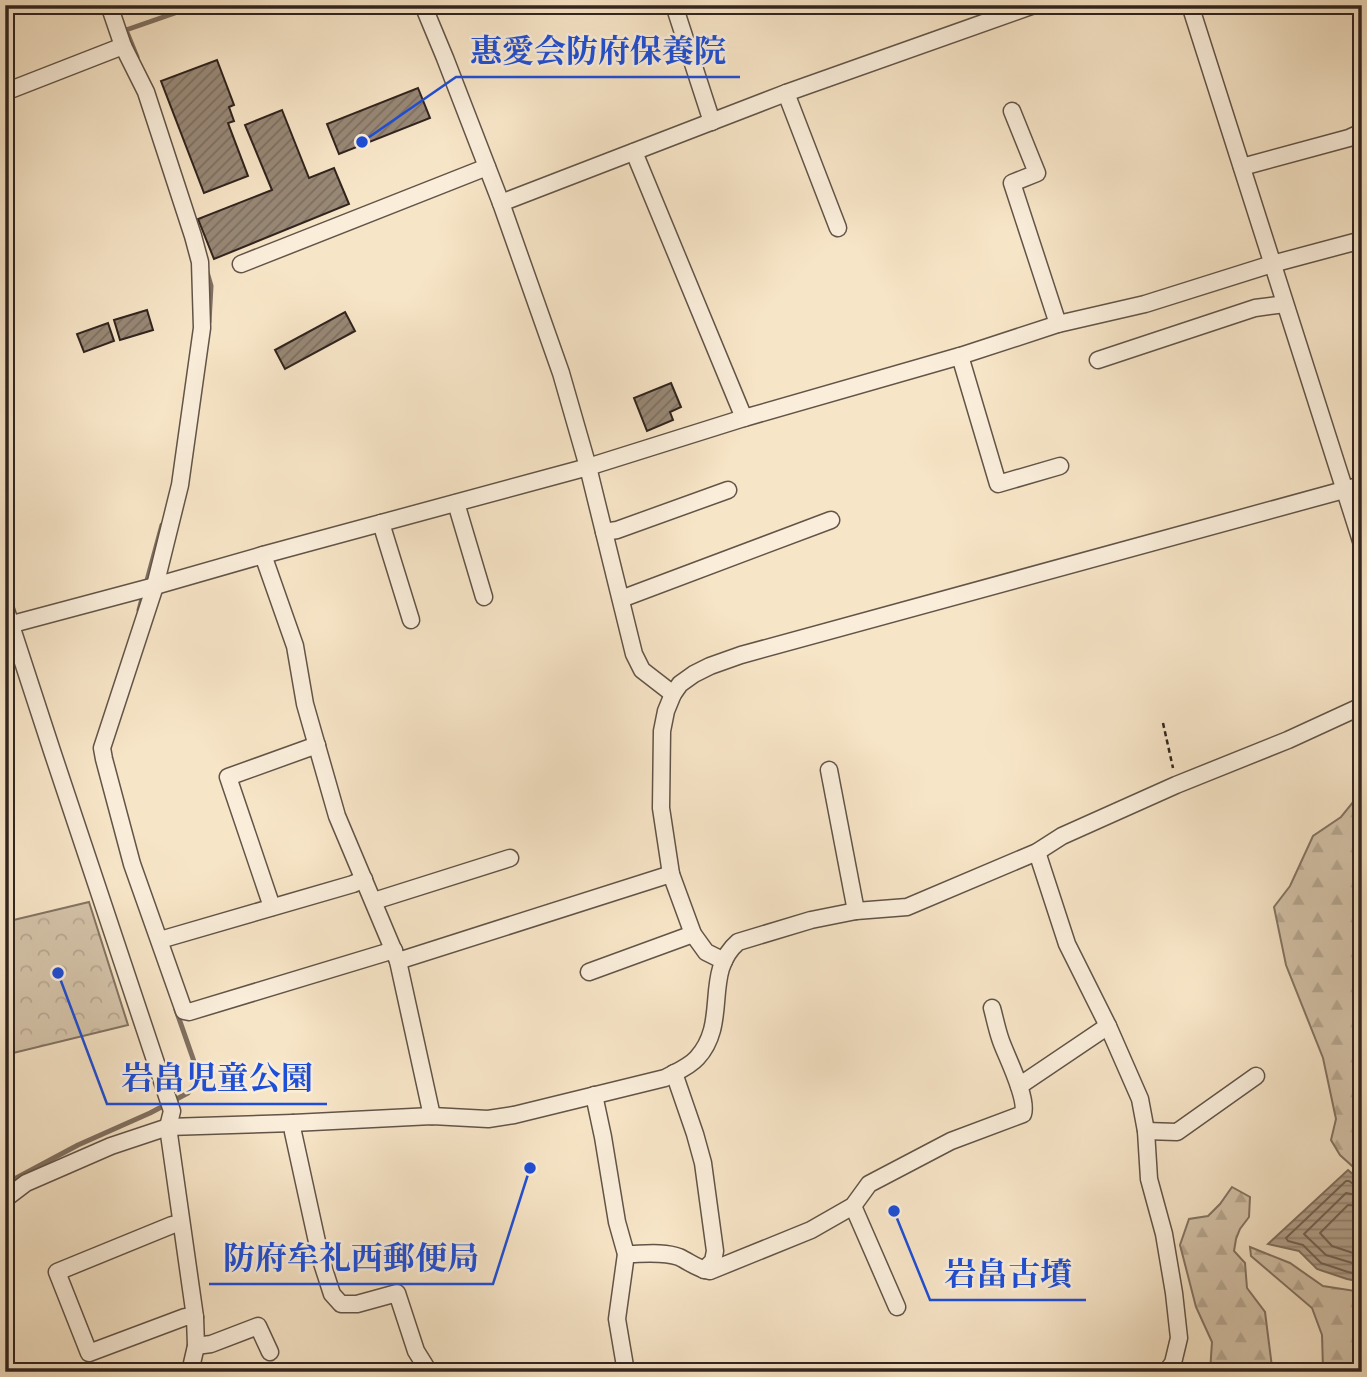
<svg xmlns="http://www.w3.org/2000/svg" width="1367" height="1377" viewBox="0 0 1367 1377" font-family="'IM FELL DW Pica','Noto Serif JP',serif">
<defs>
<pattern id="forest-firs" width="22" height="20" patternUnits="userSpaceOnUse" patternTransform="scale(1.75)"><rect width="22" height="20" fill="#d5c4aa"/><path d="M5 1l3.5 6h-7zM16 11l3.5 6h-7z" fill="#b7a892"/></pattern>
<pattern id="park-crowns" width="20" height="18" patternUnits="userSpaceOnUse" patternTransform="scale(1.75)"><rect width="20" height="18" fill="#d5c4aa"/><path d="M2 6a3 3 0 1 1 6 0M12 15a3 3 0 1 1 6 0" fill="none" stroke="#b7a892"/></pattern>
<pattern id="water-rules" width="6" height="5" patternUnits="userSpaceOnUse" patternTransform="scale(1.75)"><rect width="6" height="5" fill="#b4a38e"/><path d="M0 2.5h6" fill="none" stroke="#938573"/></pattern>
<pattern id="building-hatch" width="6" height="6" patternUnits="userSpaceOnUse" patternTransform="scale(1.75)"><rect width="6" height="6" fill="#988876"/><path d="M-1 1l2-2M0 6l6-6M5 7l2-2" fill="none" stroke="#7d6f60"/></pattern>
</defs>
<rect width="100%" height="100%" fill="#f7e5c7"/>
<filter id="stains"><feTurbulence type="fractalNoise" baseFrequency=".00286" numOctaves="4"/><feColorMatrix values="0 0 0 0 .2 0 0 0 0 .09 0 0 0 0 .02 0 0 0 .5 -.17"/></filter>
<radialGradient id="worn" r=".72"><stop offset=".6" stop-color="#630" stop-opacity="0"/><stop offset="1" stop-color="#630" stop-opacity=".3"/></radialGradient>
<!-- forest -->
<g fill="url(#forest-firs)" stroke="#837464" stroke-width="2">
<polygon points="1362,791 1362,1175 1340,1155 1331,1140 1336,1119 1323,1058 1286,965 1274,907 1290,886 1313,836 1341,817"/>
<polygon points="1232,1187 1250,1197 1249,1217 1240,1229 1236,1239 1234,1251 1245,1263 1247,1288 1265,1312 1272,1367 1285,1372 1210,1372 1212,1342 1196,1307 1180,1245 1189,1219 1208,1216 1220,1204"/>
<polygon points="1250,1247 1290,1263 1323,1286 1362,1292 1362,1372 1301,1372 1323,1369 1322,1335 1312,1308 1251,1256"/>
</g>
<!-- park -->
<polygon fill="url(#park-crowns)" stroke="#837464" stroke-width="2" points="89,902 128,1025 5,1055 5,922"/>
<!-- water -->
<polygon fill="url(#water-rules)" stroke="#807061" stroke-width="2" points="1348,1170 1362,1182 1362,1282 1347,1279 1317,1269 1299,1251 1268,1244"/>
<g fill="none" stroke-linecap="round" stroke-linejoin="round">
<!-- shore -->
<g stroke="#726456" stroke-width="2">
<polyline points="1362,1187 1356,1186 1349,1181 1346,1181 1286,1238 1288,1241 1303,1245 1321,1263 1348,1272 1362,1275"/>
<polyline points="1362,1196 1346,1193 1304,1234 1326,1255 1362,1266"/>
<polyline points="1362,1206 1348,1205 1320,1233 1332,1246 1362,1256"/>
</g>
<!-- stream -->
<g stroke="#807061" stroke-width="5">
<polyline points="137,57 126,30 198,5"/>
<polyline points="207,272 211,286 209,322"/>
<polyline points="139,610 162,525"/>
<polyline points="5,1184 78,1145 150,1113 188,1093 195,1084 197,1070 176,1010"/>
</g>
</g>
<!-- building -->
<g fill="url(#building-hatch)" stroke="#31241e" stroke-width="2">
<polygon points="217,60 234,105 229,107 234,121 228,123 248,176 204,193 161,81"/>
<polygon points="418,88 430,118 339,154 327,124"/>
<polygon points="282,110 309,178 334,168 349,204 214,259 198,219 272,190 245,125"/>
<polygon points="147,310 153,330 120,340 114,320"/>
<polygon points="345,312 355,331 285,369 275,350"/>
<polygon points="108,323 114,341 84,352 77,334"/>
<polygon points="671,383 681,407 670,412 673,420 647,431 634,398"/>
</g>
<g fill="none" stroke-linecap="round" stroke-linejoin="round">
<defs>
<g id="minor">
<polyline points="109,5 123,46 146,92 193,236 200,262 202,328 180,485 155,586 102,748 104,759 132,864 184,1011 189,1012 394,950"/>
<polyline points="423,5 445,58 501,203 561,373 588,467 634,654 642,670 673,694"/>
<polyline points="674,5 712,122"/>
<polyline points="1190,5 1362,544"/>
<polyline points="5,92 123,46"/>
<polyline points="786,93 838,228"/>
<polyline points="1012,111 1037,173 1012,183 1058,324"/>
<polyline points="634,152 744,418"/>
<polyline points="1242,167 1349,138 1362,132"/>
<polyline points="501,203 786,93 1034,5"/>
<polyline points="241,264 487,167"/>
<polyline points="960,356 998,484 1060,466"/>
<polyline points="1098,360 1255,308 1285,304"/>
<polyline points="456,503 484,597"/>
<polyline points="381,523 411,620"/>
<polyline points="604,532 617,530 728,490"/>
<polyline points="263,555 295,646 305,704 337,816 398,961 432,1116"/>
<polyline points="621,599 831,520"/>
<polyline points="5,607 52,751 172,1111 168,1127 195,1317 196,1346 190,1372"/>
<polyline points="5,626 155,586 263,555 588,467 744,418 960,356 1058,324 1145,304 1272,264 1362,240"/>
<polyline points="829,770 856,911"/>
<polyline points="1037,852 1067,944 1108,1026 1140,1099 1146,1131 1149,1179 1164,1234 1174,1293 1179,1338 1173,1363 1166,1372"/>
<polyline points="374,901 510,858"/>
<polyline points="272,907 228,777 317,745"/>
<polyline points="160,940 353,884 364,879"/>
<polyline points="398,961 671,874"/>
<polyline points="724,961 706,952 693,934 671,874 661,808 662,731 666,711 673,694 680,684 694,674 710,666 741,655 1362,485"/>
<polyline points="589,972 693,934"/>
<polyline points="674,1073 695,1134 703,1163 715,1251 713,1261 704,1270"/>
<polyline points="1019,1086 1108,1026"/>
<polyline points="594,1095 603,1137 617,1222 626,1254 617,1319 626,1372"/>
<polyline points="293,1123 293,1132 321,1260 332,1294 341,1304 357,1304 397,1293 416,1351 429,1372"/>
<polyline points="1146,1131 1177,1132 1256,1076"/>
<path d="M5,1199L26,1183L72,1163L111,1146L168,1127L293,1123L432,1116L488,1119L514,1115L665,1078C676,1072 689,1067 697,1058C730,1022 702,973 738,942L811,920L856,911L907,907L1037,852L1062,836L1176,785L1288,740L1362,706"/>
<polyline points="853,1206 897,1307"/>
<polyline points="181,1223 172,1225 57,1272 89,1353 185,1317 195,1317"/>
<path d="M626,1254C642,1254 664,1251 679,1257C690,1262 697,1269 710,1271L811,1230L853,1206L869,1184L951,1141L1023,1114C1028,1098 1007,1058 1001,1041C997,1030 995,1019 992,1008"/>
<polyline points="196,1346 211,1344 258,1326 270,1352"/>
<polyline points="5,1371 6,1372"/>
</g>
</defs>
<!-- minor casing -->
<use href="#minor" stroke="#625448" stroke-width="19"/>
<!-- path -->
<polyline stroke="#31241e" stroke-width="2.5" stroke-dasharray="5 3.5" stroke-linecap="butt" points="1163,723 1173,768"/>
<!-- minor -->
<use href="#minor" stroke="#faeedb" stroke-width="16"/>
</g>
<!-- callouts -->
<path fill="none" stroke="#1d4ed8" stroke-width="2.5" d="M362 142L456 77H740M58 973L107 1104H327M530 1168L493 1284H209M894 1211L930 1300H1086"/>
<g fill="#1d4ed8" stroke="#faeedb" stroke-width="2.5">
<circle cx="362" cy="142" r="7"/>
<circle cx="58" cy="973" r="7"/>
<circle cx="530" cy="1168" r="7"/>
<circle cx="894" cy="1211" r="7"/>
</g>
<g font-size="32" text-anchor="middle" font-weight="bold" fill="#1d4ed8" stroke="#faeedb" stroke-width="5" stroke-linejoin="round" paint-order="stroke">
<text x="598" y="62">惠愛会防府保養院</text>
<text x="217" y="1089">岩畠児童公園</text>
<text x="351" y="1269">防府牟礼西郵便局</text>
<text x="1008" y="1285">岩畠古墳</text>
</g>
<!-- margin -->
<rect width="1367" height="1377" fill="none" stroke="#f7e5c7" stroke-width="28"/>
<rect x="7" y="7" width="1353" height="1363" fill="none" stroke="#31241e" stroke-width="3.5"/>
<rect x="14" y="14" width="1339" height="1349" fill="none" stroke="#31241e" stroke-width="2"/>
<rect width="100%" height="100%" filter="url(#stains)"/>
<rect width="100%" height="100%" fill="url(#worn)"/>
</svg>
